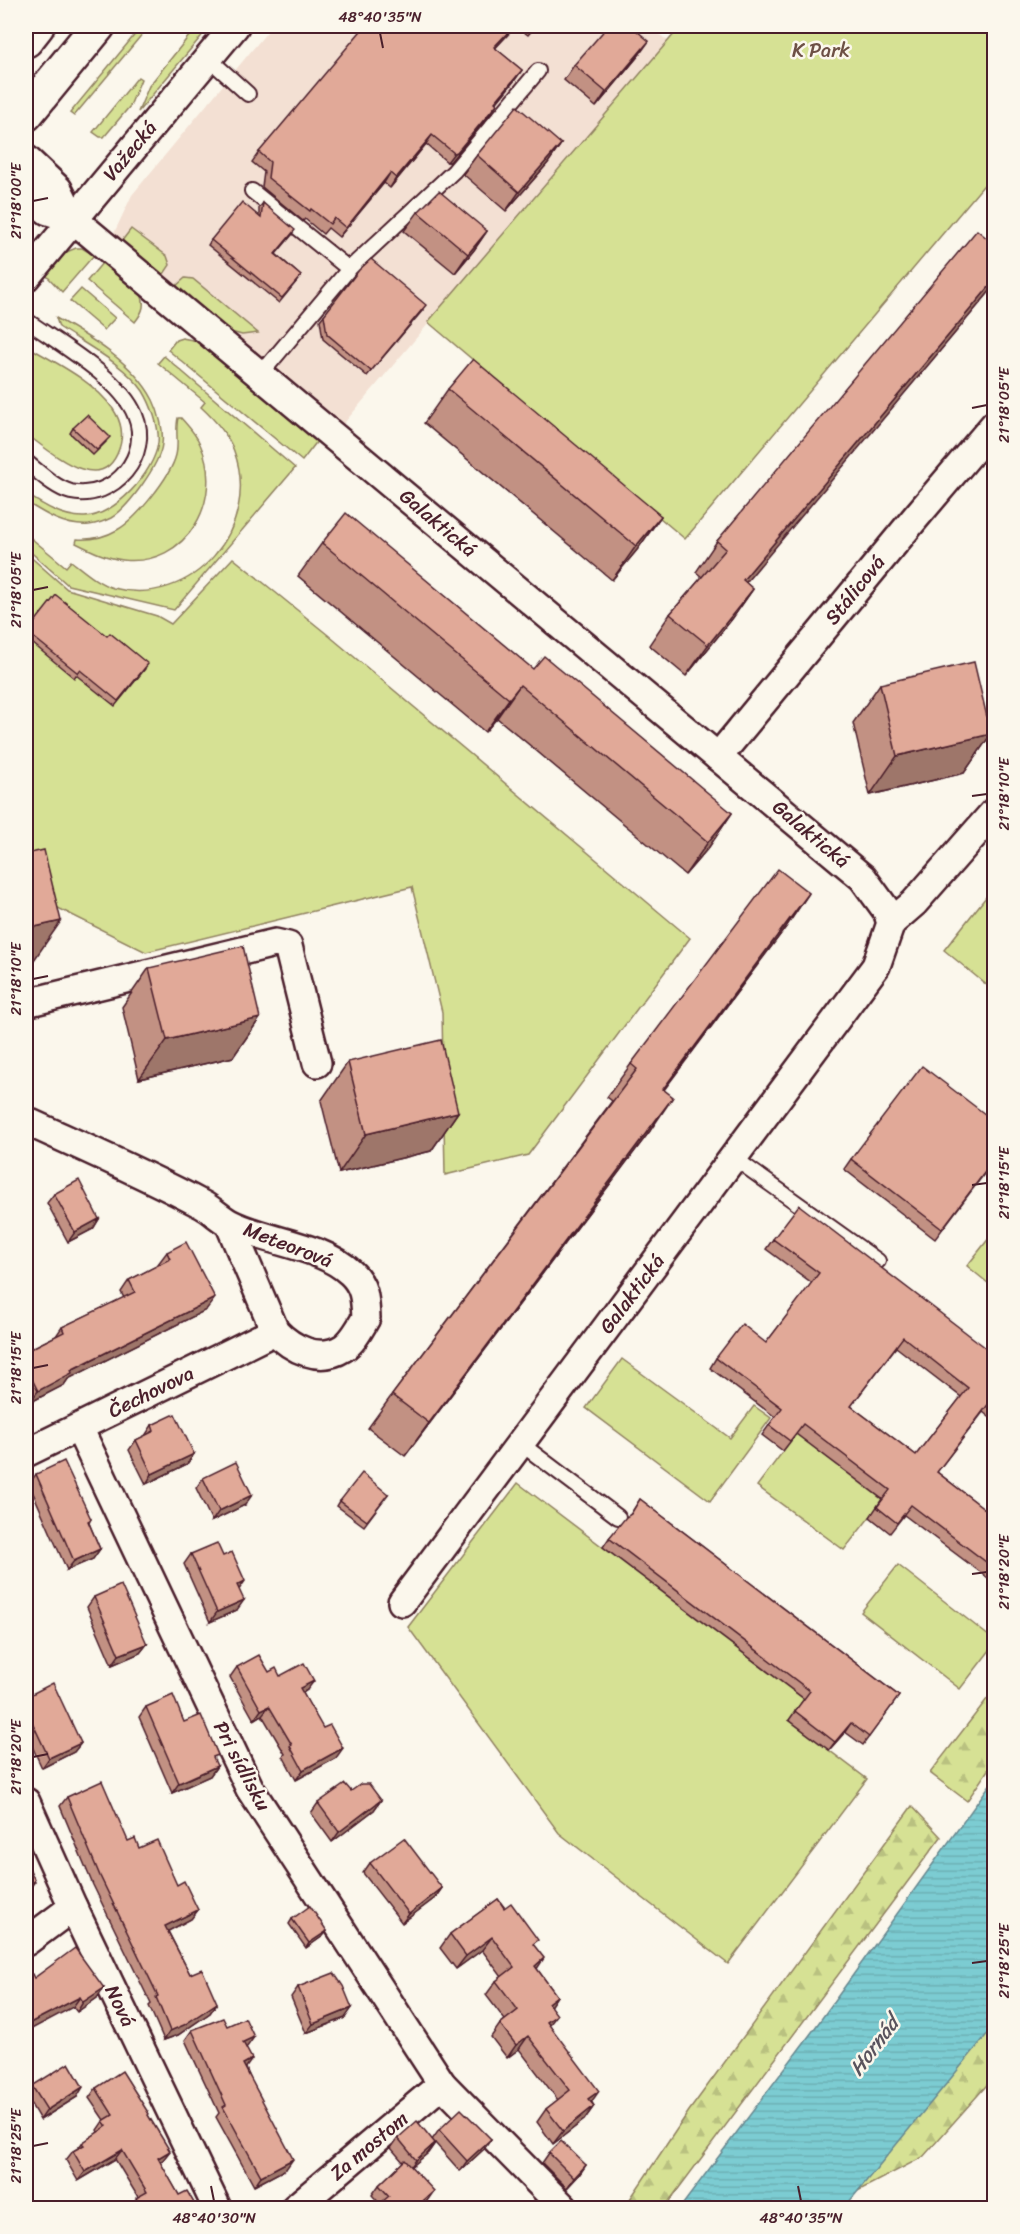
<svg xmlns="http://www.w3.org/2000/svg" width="1020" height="2234" viewBox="0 0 1020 2234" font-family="Sriracha,sans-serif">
<defs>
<pattern id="forest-firs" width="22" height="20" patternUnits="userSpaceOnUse" patternTransform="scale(1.5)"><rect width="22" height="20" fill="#d6e194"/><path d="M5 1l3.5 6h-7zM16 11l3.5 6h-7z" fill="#b9c180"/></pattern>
<pattern id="water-rules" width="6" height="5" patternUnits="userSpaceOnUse" patternTransform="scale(1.5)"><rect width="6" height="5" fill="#7bccd2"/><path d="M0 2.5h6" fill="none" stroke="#6cafb4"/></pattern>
</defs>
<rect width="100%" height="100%" fill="#fbf7ec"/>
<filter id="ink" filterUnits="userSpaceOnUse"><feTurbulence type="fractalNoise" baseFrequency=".0167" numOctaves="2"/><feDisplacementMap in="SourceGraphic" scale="12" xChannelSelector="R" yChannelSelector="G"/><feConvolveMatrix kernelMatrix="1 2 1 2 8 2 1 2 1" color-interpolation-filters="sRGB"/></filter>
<g filter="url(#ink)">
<!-- built -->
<polygon fill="#f3e0d3" points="272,26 648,26 668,41 334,435 107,248 132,195"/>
<!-- green -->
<g fill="#d6e194" stroke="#908060" stroke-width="1.5">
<polygon points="142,26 149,26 74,116 70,113"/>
<polygon points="197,26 210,26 138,112 149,86"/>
<polygon points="681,26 994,26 994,173 685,539 428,322"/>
<polygon points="138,77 141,79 130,106 104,137 100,137 93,132"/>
<polygon points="131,229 167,256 170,265 162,277 121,242"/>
<polygon points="76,248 82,248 94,255 62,292 46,275 64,253"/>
<path d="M103,262L139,291C147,303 143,312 135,322L87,281Z"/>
<polygon points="185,278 193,279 258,333 242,335 227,331 175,287"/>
<polygon points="81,289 115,318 104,330 70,301"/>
<path d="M56,318C91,338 134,363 153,400C159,412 164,431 162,444C160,464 128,508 111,518C105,521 96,524 89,525C65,527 45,514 26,502V494C43,505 63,518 85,517C114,516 154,473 158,443C160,428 151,404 143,391C124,364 86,345 59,327Z"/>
<polygon points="182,338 198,341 318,440 302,461 168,350 176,340"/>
<path d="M32,349C60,365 94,382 113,409C121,421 124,435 119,449C102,499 50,451 26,434V357Z"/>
<path d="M164,356L295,468L174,610L68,585L26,548V534L66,567L71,561C84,571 97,583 113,588C193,609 262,527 234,451C228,434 214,419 201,407L205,402L158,363Z"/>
<path d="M178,418H181C188,426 196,434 200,444C225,499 187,567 123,560C106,558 92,551 76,543L77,539C91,540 105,537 117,530C136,520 171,476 176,455C179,443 175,430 178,418Z"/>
<polygon points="26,553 67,589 157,616 171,624 233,558 328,635 690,938 528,1155 445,1175 442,1012 412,887 146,952 26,892"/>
<polygon points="994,887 994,991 944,950"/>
<polygon points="994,1232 994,1288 967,1266"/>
<polygon points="622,1359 730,1438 754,1406 771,1418 710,1501 586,1408"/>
<polygon points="796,1434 883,1500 844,1550 757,1486"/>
<polygon points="518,1483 804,1699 789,1720 867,1779 728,1964 559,1833 408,1627"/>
<polygon points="898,1565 994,1640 994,1645 960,1689 861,1612"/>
</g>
<!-- forest -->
<g fill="url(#forest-firs)" stroke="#908060" stroke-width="1.5">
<polygon points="994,1690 994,1761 967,1801 930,1773"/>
<polygon points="912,1806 941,1837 664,2208 624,2208 689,2111"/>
<polygon points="994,2003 994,2077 923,2157 846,2197"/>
</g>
<!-- water -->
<polygon fill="url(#water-rules)" stroke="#67878f" stroke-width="1.5" points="994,1779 994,2026 844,2208 680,2208 812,2032"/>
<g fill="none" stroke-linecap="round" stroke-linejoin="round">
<defs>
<g id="service">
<polyline points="208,58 248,94"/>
<polyline points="252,191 349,269"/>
<path d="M26,320C58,343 120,378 135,415C152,455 114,501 71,492C55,488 39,472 26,462"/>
<polyline points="260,375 349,269 454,171 538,71"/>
<polyline points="734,1158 878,1261"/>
<polyline points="520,1443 618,1517"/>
</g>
<g id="minor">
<polyline points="26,159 58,189 73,219 863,878 887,911 891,923 876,966 402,1602"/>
<polyline points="26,194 48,211 73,219"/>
<polyline points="26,277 235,26"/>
<polyline points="718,757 916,517 994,425"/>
<polyline points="891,923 914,903 994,812"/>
<polyline points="26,1003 275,943 288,946 317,1063"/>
<path d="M26,1121C85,1148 145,1174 203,1205C212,1210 220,1218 229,1223C265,1242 320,1244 351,1273C365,1286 365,1300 366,1318C360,1328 353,1342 343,1348C319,1363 292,1349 275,1331L229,1223"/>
<polyline points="79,1428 250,1789 442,2084 564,2208"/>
<polyline points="26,1453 275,1331"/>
<polyline points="26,1802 73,1907 217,2208"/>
<polyline points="26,1942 73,1907"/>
<polyline points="295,2208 442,2084"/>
</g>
<g id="secondary">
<polyline points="26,40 37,26"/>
<polyline points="26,114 98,26"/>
</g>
</defs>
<!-- service casing -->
<use href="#service" stroke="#4a1f2b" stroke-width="18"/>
<!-- minor casing -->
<use href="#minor" stroke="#4a1f2b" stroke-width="32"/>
<!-- secondary casing -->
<use href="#secondary" stroke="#4a1f2b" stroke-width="38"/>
<!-- service -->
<use href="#service" stroke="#fbf7ec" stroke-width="14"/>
<!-- minor -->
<use href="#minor" stroke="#fbf7ec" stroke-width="27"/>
<!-- secondary -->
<use href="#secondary" stroke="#fbf7ec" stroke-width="33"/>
</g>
<!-- wall -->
<g fill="#c29183" stroke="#4a1f2b" stroke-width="1.5" fill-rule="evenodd">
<polygon points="486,26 536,26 528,35 516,26 495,48 522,70 496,103 491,113 450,162 447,162 426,144 390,188 384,183 339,237 328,228 323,234 305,219 303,221 262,187 264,172 252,162 259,152"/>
<polygon points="639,55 596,107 564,80 574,65"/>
<polygon points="561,144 548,163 506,211 463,174 477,155"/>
<polygon points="263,203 292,235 276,254 301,276 279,303 208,245 211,240 259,215 259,208"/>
<polygon points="418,212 487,231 474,250 455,273 404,231"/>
<polygon points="994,243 994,293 991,290 745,582 753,589 732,619 686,676 649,645 670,614 702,577 696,572 717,541"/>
<polygon points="423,310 367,376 323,339 320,320 324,315"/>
<polygon points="448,389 661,516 637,550 612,580 424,423"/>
<polygon points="73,428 106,442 93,455 70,433"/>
<polygon points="322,543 732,813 709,847 685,875 497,718 485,732 298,576"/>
<polygon points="27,632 145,669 115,706 76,675 74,678 26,638 26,633"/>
<polygon points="880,684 991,734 964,773 870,795 853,723"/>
<polygon points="809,893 786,927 664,1090 650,1131 405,1456 368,1428 392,1395 612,1101 607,1097 631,1064"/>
<polygon points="149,968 260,1018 233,1057 139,1079 122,1007"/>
<polygon points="348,1062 458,1112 431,1151 339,1173 321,1101"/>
<polygon points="994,1121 994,1161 935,1239 844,1169 851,1159"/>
<polygon points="54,1194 99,1219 93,1229 68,1242 47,1203"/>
<path d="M773,1239L994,1354V1421L983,1412L937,1472L994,1516V1578L992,1581L904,1515L890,1533L870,1517L882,1499L796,1434L783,1451L762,1435L775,1417L710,1368L716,1358L766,1343L812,1283L766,1249ZM896,1347L961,1397L916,1455L851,1406Z"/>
<polygon points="167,1252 206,1310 68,1379 64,1385 29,1403 26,1396 26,1351 56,1336 62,1327 124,1298 121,1292 129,1280 159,1265 158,1264"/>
<polygon points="152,1425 194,1454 187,1464 146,1484 129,1450 136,1440 145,1436"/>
<polygon points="36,1474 91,1519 89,1523 100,1549 93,1559 67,1570 29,1484"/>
<polygon points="203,1478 245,1505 212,1521 196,1488"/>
<polygon points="388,1494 364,1526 337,1506 340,1501"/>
<polygon points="640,1499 899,1696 863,1745 845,1732 829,1750 789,1720 804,1699 603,1547 609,1538 630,1515"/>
<polygon points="191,1554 239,1590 237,1610 210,1622 184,1564"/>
<polygon points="94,1597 147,1644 140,1653 112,1665 87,1607"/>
<polygon points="237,1667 269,1672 280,1676 307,1690 303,1693 336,1758 296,1780 283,1756 285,1754 262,1715 254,1720 230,1677"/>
<polygon points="26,1697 81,1743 74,1752 42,1768 26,1733"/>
<polygon points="146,1707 184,1722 217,1766 210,1776 172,1793 139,1717"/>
<polygon points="67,1797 128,1841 139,1848 177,1885 198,1910 191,1919 168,1931 190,1974 217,2003 210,2013 178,2035 164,2040 149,2006 151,2004 93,1885 60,1806"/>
<polygon points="381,1800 374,1810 332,1842 311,1813 318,1803"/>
<polygon points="370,1863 442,1888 435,1898 402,1923 363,1873"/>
<polygon points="498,1899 534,1946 537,1969 557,1996 550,2006 549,2025 594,2106 584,2120 553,2144 537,2122 546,2109 558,2100 519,2049 507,2058 491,2037 500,2024 505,2020 486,1995 496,1981 502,1977 482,1950 456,1969 440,1948 450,1934"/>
<polygon points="292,1919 327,1931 323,1936 306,1948 289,1924"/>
<polygon points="34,1978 104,1988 97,1998 77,2012 73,2007"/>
<polygon points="298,1987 345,2018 306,2033 291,1997"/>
<polygon points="227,2026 254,2037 246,2047 246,2068 286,2169 254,2186 216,2117 219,2113 185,2040 192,2030"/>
<polygon points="32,2086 77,2097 40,2120 26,2096"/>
<polygon points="96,2088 148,2115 163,2160 160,2162 179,2195 197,2208 129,2208 138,2197 115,2159 78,2181 66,2160 73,2151 78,2148 82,2143 98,2132 97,2130 104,2120 89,2098"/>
<polygon points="439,2130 491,2139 484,2149 460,2171 435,2143 428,2153 411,2167 427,2201 419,2208 375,2208 380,2204 372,2195 379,2185 403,2162 391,2148 398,2138 432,2140"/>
<polygon points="549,2153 586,2165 579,2175 567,2188 542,2163"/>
</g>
<!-- shaded-wall -->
<g fill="#9e766a" stroke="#4a1f2b" stroke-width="1.5">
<polygon points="514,26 516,26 487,57 494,47"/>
<polygon points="649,41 639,55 596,107 606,92"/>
<polygon points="522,70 515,80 489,112 495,102"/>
<polygon points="497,104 491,113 450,162 447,162 454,153"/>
<polygon points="432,135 426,144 390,188 396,178"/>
<polygon points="561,144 548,163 506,211 519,192"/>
<polygon points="390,173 384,183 339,237 346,228"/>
<polygon points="487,231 474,250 455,273 468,254"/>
<polygon points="994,281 994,285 991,290 722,611 743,580"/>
<polygon points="661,516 637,550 612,580 636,546"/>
<polygon points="753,589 732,619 686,676 708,645"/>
<polygon points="520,685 497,718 485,732 509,699"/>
<polygon points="991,734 964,773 870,795 897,756"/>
<polygon points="732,813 709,847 685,875 708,842"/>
<polygon points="809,893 786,927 639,1122 663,1089"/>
<polygon points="61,921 34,960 26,962 26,929"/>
<polygon points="260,1018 233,1057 139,1079 167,1040"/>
<polygon points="673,1097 650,1131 405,1456 429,1423"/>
<polygon points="458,1112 431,1151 339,1173 366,1134"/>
<polygon points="99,1219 93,1229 68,1242 75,1232"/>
<polygon points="215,1298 206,1310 68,1379 64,1385 29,1403 38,1391 71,1370"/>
<polygon points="194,1454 187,1464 146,1484 152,1474"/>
<polygon points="252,1495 245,1505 212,1521 219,1511"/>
<polygon points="100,1549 93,1559 67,1570 74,1561"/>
<polygon points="245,1581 238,1591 237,1585"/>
<polygon points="244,1600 237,1610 210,1622 217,1612"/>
<polygon points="147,1644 140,1653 112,1665 119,1655"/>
<polygon points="314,1681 307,1690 294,1698 300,1688"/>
<polygon points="269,1706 262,1715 254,1720 261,1710"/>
<polygon points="851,1723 845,1732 829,1750 835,1742"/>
<polygon points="81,1743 74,1752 42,1768 49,1758"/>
<polygon points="343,1748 336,1758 296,1780 303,1770"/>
<polygon points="217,1766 210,1776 172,1793 179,1783"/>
<polygon points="381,1800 374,1810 332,1842 339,1832"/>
<polygon points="35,1881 28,1891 26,1892 26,1886"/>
<polygon points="442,1888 435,1898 402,1923 409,1914"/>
<polygon points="198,1910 191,1919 159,1936 165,1926"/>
<polygon points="327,1931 323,1936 306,1948 309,1943"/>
<polygon points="492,1937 482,1950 456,1969 466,1956"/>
<polygon points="544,1958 535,1972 535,1966"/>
<polygon points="104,1988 97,1998 77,2012 83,2002"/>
<polygon points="557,1996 548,2010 548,2003"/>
<polygon points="80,1997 73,2007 26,2032 26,2025"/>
<polygon points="217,2003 210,2013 178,2035 164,2040 170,2031"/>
<polygon points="352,2008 345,2018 306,2033 313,2024"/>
<polygon points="557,2015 547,2028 547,2022"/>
<polygon points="528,2036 519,2049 507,2058 516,2045"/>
<polygon points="254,2037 247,2047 236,2051 243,2042"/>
<polygon points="252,2059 245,2069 243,2064"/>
<polygon points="83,2087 77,2097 40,2120 47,2110"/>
<polygon points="599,2091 590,2104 588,2099"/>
<polygon points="594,2106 584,2120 553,2144 563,2131"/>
<polygon points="491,2139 484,2149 460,2171 467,2161"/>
<polygon points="435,2143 428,2153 409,2169 416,2160"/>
<polygon points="122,2150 115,2159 78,2181 85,2172"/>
<polygon points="170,2151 163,2160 152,2167 158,2158"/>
<polygon points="293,2159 286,2169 254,2186 261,2176"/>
<polygon points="586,2165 579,2175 567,2188 574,2178"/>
<polygon points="434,2191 427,2201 419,2208 415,2208"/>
</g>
<!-- building -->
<g fill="#e1a998" stroke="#4a1f2b" stroke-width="1.5" fill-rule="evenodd">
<polygon points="365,26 514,26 494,47 522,70 495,102 497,104 457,152 454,153 432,135 396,178 390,173 346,228 334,218 330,224 311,209 310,211 268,178 270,162 259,152"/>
<polygon points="608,26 631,26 649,41 606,92 574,65"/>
<polygon points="517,106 561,144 519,192 477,155"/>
<polygon points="439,191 487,231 468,254 418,212"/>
<polygon points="242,202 261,218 263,203 295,230 275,254 301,276 282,298 211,240"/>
<polygon points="977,230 994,244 994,243 994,281 743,580 753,589 708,645 670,614 726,549 717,541"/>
<polygon points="371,259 426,305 371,371 327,334 324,315 359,270"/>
<polygon points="473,359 661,516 636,546 448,389"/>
<polygon points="87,415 110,437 97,450 73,428"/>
<polygon points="346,513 533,669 544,656 732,813 708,842 520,685 509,699 322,543"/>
<polygon points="56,595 107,636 110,633 148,664 118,701 80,670 78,673 27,632"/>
<polygon points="974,662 991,734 897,756 880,684"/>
<polygon points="44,850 61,921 26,929 26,854"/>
<polygon points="778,869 809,893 663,1089 673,1097 429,1423 392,1395 637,1069 631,1064"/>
<polygon points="243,946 260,1018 167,1040 149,968"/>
<polygon points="441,1040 458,1112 366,1134 348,1062"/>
<polygon points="922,1066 994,1121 994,1160 942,1229 851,1159"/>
<polygon points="79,1180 99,1219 75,1232 54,1194"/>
<path d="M799,1205L994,1354V1406L990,1402L937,1472L994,1516V1568L911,1505L897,1523L877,1507L890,1490L803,1424L790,1441L769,1425L782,1408L716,1358L742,1324L766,1343L819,1273L773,1239ZM903,1337L968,1388L916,1455L851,1406Z"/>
<polygon points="186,1242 215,1298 71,1370 72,1373 38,1391 26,1367 26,1351 64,1332 62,1327 135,1292 129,1280 170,1259 167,1252"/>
<polygon points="175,1414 194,1454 152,1474 136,1440 154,1431 152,1425"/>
<polygon points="64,1461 91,1519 88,1521 100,1549 74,1561 36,1474"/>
<polygon points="236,1462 252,1495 219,1511 203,1478"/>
<polygon points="362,1473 388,1494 367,1521 340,1501"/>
<polygon points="640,1499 899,1696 869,1737 851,1723 835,1742 795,1711 810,1691 609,1538 626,1517 631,1514"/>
<polygon points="217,1543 223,1556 232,1552 245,1581 237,1585 244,1600 217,1612 191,1554"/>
<polygon points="121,1585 147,1644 119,1655 94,1597"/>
<polygon points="259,1655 269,1672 276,1668 280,1676 304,1663 314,1681 300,1688 323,1728 330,1725 343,1748 303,1770 290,1746 292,1745 269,1706 261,1710 237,1667"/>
<polygon points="53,1683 81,1743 49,1758 26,1709 26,1697"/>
<polygon points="173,1695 184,1722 201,1715 218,1755 213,1757 217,1766 179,1783 146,1707"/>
<polygon points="102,1781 128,1841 135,1838 139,1848 157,1840 177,1885 184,1881 198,1910 165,1926 190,1974 202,1969 217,2003 184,2025 170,2031 156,1997 158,1996 100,1876 67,1797"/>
<polygon points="345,1784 351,1791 361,1784 369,1784 381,1800 339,1832 318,1803"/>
<polygon points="404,1838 442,1888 409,1914 370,1863"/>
<polygon points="26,1861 35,1881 26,1886"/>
<polygon points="498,1899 504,1908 511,1903 538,1940 533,1944 544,1958 535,1966 557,1996 548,2003 557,2015 547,2022 599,2091 588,2099 594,2106 563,2131 546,2109 570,2090 528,2036 516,2045 500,2024 518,2010 496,1981 514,1967 492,1937 466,1956 450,1934"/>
<polygon points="310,1906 327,1931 309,1943 292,1919"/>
<polygon points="75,1948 104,1988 83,2002 80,1997 26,2025 26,1977 32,1974 34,1978"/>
<polygon points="334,1973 343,1986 352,2008 313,2024 298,1987"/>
<polygon points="223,2018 227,2026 245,2018 254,2037 243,2042 252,2059 243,2064 293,2159 261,2176 223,2107 226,2105 192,2030"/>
<polygon points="69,2063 83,2087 47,2110 32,2086"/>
<polygon points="122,2071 149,2114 148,2115 170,2151 158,2158 179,2195 187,2191 197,2208 142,2208 136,2198 147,2192 122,2150 85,2172 73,2151 84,2145 82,2143 107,2126 103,2121 113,2115 96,2088"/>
<polygon points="461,2109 491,2139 467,2161 439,2130"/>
<polygon points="417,2121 435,2143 416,2160 398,2138"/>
<polygon points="561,2141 586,2165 574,2178 549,2153"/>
<polygon points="405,2160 434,2191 415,2208 375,2208 389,2196 379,2185"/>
</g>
</g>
<!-- ticks -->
<path fill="none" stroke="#4a1f2b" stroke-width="2" d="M380,33L383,48M33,201L48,198M972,408L987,405M33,590L48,587M972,796L987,794M33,979L48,976M972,1185L987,1183M33,1368L48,1365M972,1574L987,1572M33,1757L48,1754M972,1963L987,1961M33,2146L48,2143M211,2186L214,2201M798,2186L801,2201"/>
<g text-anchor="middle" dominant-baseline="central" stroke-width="5" stroke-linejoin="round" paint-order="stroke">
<!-- park labels -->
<g font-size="20" fill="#6d5045" stroke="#fbf7ec">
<text x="821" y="50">K Park</text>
</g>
<!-- street labels -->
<g font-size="20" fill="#4a1f2b" stroke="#fbf7ec">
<text transform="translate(130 151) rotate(-50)">Važecká</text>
<text transform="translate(438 523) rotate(40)">Galaktická</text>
<text transform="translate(855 590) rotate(-51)">Stálicová</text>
<text transform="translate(811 834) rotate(40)">Galaktická</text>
<text transform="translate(288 1245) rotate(21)">Meteorová</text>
<text transform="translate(632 1294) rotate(-53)">Galaktická</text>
<text transform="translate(151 1392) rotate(-26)">Čechovova</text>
<text transform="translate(242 1766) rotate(62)">Pri sídlisku</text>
<text transform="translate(120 2006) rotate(64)">Nová</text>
<text transform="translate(369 2146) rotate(-40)">Za mostom</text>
</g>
<!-- water labels -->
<g font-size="21" font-style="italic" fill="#59535d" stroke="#fbf7ec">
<text transform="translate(874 2046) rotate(-53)">Hornád</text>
</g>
</g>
<!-- margin -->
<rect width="1020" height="2234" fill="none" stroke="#fbf7ec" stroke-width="66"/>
<rect x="33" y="33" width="954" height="2168" fill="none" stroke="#4a1f2b" stroke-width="2"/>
<g font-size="15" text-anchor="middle" fill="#4a1f2b">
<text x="380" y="22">48°40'35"N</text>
<text transform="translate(16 201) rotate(-90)" y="5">21°18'00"E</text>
<text transform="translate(1004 405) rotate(-90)" y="5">21°18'05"E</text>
<text transform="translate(16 590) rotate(-90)" y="5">21°18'05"E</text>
<text transform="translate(1004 794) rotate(-90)" y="5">21°18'10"E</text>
<text transform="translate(16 979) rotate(-90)" y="5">21°18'10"E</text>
<text transform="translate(1004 1183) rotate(-90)" y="5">21°18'15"E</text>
<text transform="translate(16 1368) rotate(-90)" y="5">21°18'15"E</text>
<text transform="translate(1004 1572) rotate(-90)" y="5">21°18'20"E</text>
<text transform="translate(16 1757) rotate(-90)" y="5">21°18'20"E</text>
<text transform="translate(1004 1961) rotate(-90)" y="5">21°18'25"E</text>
<text transform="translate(16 2146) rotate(-90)" y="5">21°18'25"E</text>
<text x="214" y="2223">48°40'30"N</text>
<text x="801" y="2223">48°40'35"N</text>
</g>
</svg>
